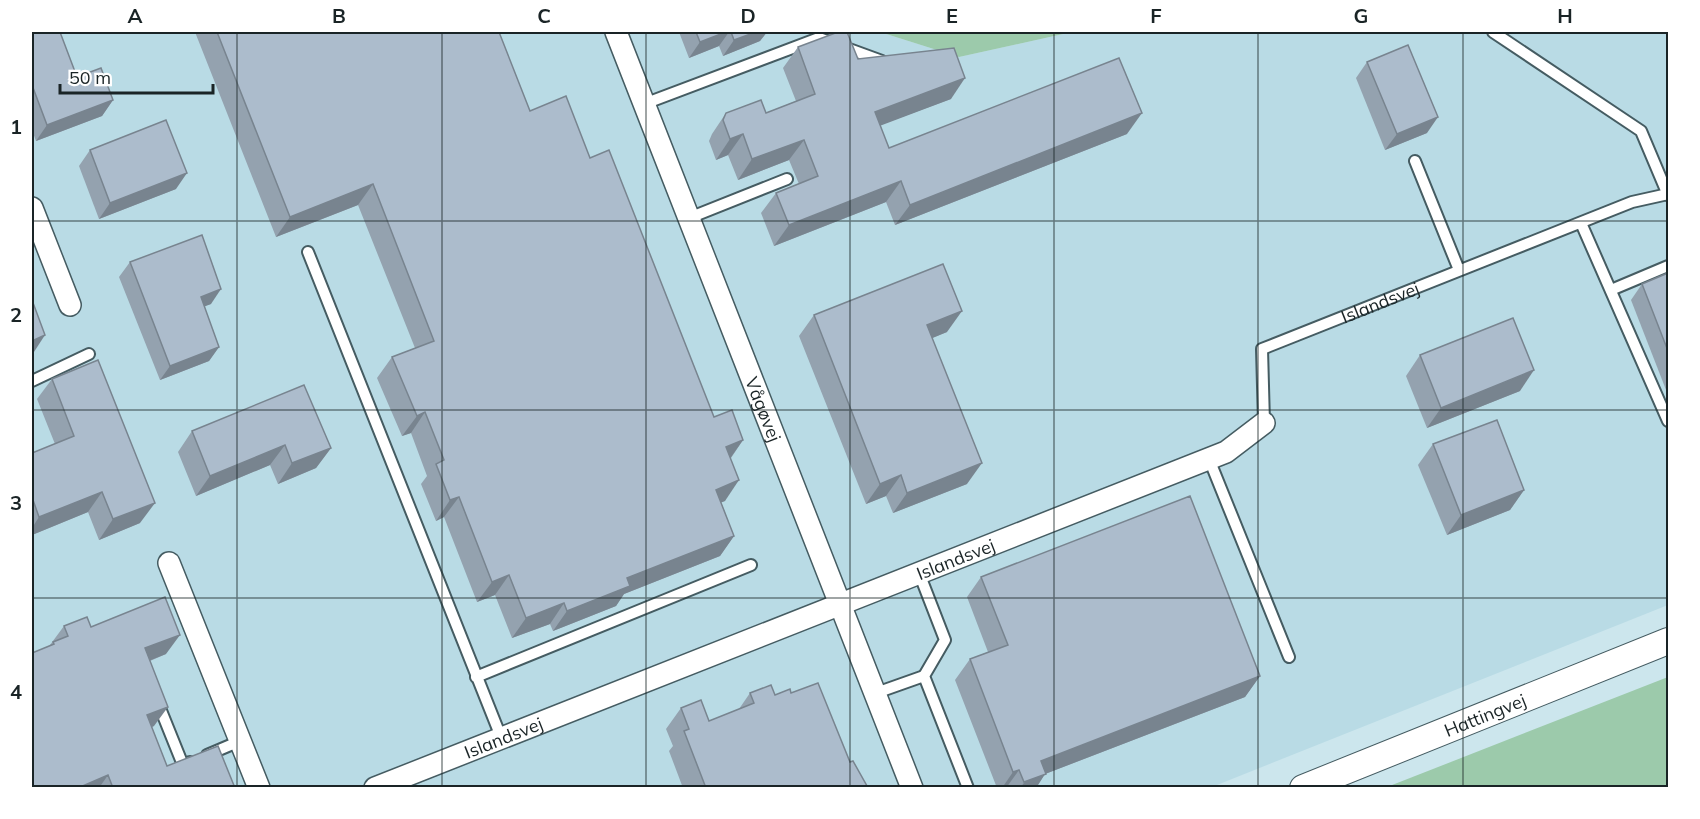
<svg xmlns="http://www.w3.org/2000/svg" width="1700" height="819" viewBox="0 0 1700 819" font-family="Mulish,sans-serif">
<rect width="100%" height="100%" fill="#cce6ed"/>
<!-- built -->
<polygon fill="#b9dbe5" points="32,32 880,32 959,57 1072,32 1668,32 1668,605 1212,787 32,787"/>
<!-- green -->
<g fill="#9ccaab">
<polygon points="880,32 1072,32 959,57"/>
<polygon points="1668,677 1668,787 1387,787"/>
</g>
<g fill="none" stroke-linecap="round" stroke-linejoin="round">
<defs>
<g id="service">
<polyline points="1493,32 1641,131 1668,195"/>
<polyline points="644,104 819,38 882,61"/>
<polyline points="1415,161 1459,270"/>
<polyline points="689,218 787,179"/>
<polyline points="1581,223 1668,421"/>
<polyline points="308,252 501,737"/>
<polyline points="1611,290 1668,266"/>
<polyline points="32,381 89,354"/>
<path id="s1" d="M1264,423L1262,349L1632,202L1668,194"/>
<polyline points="1209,459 1289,657"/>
<polyline points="919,573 945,640 924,676 968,788"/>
<polyline points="476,677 751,565"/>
<polyline points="876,693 924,676"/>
<polyline points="158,703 183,765 190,762"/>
<polyline points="207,755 240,741"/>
</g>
<g id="minor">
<path id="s2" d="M616,32L912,788"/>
<polyline points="32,208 70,305"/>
<polyline points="169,563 259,788"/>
<path id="s3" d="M375,788L1226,452L1264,423"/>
</g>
<g id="tertiary">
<path id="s4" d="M1303,788L1668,641"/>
</g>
</defs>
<!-- service casing -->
<use href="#service" stroke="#455c62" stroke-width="14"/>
<!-- minor casing -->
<use href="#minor" stroke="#455c62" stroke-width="24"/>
<!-- tertiary casing -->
<use href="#tertiary" stroke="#455c62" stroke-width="28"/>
<!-- service -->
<use href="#service" stroke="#fff" stroke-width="10"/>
<!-- minor -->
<use href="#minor" stroke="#fff" stroke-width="21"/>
<!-- tertiary -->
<use href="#tertiary" stroke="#fff" stroke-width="26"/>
</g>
<!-- wall -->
<g fill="#94a2af">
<polygon points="32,32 77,77 113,100 102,116 36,141 32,130"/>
<polygon points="195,32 499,32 530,111 590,158 714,417 743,440 731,458 725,501 721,502 734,536 720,556 624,594 616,606 553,631 550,624 512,638 495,595 477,602 444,517 436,521 421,484 427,476 411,433 402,436 377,378 392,357 415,348 358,205 276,237"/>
<polygon points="679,32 767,32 760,41 723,56 719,46 689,58"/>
<polygon points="798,47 858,59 951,99 880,125 889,148 1127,134 895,225 886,202 774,246 761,213 776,193 799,184 789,160 738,180 728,155 716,160 709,141 712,134 726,113 766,113 796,101 783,68"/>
<polygon points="1367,62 1427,133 1385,150 1356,78"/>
<polygon points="90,150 176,189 99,219 79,166"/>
<polygon points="130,262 211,304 204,306 219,347 209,361 160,380 119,277"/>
<polygon points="1668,273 1668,395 1631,300 1642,284"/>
<polygon points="814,315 947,332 932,338 967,484 893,513 886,496 866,504 799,336"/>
<polygon points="1420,355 1520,391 1427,428 1406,376"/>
<polygon points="52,379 140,523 99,540 88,512 32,535 32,453 55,444 37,399"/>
<polygon points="192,431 331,448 316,468 278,484 270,465 196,496 178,452"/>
<polygon points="1433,444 1524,490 1510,510 1447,535 1418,465"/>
<polygon points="981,577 1260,676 1245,697 1045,774 1036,788 997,788 955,680 970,659 988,652 967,597"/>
<polygon points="64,626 91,627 166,654 150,661 154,726 152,727 167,766 235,788 32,788 50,645"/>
<polygon points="750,693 775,695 791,693 850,762 867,788 683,788 669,751 673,746 666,729 681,708 709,721 739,709"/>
</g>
<!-- shaded-wall -->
<g fill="#78848f">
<polygon points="726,32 729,32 719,46 689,58 700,42"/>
<polygon points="756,32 767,32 760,41 723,56 734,40"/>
<polygon points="965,78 951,99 861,133 875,112"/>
<polygon points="113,100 102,116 36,141 47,125"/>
<polygon points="1142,113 1127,134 895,225 910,205"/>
<polygon points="1438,117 1427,133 1385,150 1397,134"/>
<polygon points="743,134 728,155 716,160 730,139"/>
<polygon points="804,140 789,160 738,180 752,159"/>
<polygon points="187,173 176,189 99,219 110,203"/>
<polygon points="901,181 886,202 774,246 789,225"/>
<polygon points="373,184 358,205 276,237 290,217"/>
<polygon points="221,289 211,304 190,312 201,297"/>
<polygon points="962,311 947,332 913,346 927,325"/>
<polygon points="45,335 32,355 32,341"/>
<polygon points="219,347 209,361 160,380 170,366"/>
<polygon points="1534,370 1520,391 1427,428 1441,408"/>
<polygon points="425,412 411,433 402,436 417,416"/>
<polygon points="743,440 729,460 726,447"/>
<polygon points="285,445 270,465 196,496 210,476"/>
<polygon points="331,448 316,468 278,484 292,463"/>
<polygon points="982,463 967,484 893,513 907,493"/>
<polygon points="901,475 886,496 866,504 880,484"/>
<polygon points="739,480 725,501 702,510 716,490"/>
<polygon points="1524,490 1510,510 1447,535 1461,515"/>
<polygon points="102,492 88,512 32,535 32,528 39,517"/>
<polygon points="459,497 444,517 436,521 450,500"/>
<polygon points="155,503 140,523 99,540 113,519"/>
<polygon points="734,536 720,556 624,594 616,606 553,631 567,611 627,578"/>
<polygon points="509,575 495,595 477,602 492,582"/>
<polygon points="564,603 550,624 512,638 526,618"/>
<polygon points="180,635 166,654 131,668 145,648"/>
<polygon points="1260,676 1245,697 1045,774 1036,788 1020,788 1041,761"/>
<polygon points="168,707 154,726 133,734 147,715"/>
<polygon points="1019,770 1006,788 1002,788 1013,772"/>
<polygon points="108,775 99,788 78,788"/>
</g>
<!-- building -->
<g fill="#acbccc" stroke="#78848f" stroke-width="1.5">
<polygon points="32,32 60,32 77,77 101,68 113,100 47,125 32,85"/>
<polygon points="217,32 499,32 530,111 566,96 590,158 609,150 714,417 732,410 743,440 726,447 739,480 716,490 734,536 627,578 630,586 567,611 564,603 526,618 509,575 492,582 459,497 450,500 436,464 444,460 425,412 417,416 392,357 434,341 373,184 290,217"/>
<polygon points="696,32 726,32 700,42"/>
<polygon points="731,32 756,32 734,40"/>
<polygon points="838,32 847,32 858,59 954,48 965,78 875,112 889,148 1119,58 1142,113 910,205 901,181 789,225 776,193 818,176 804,140 752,159 743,134 730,139 723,120 726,113 761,100 766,113 815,94 798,47"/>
<polygon points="1408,45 1438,117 1397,134 1367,62"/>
<polygon points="166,120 187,173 110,203 90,150"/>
<polygon points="202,235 221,289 201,297 219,347 170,366 130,262"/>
<polygon points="943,264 962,311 927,325 982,463 907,493 901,475 880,484 814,315"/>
<polygon points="1668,273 1668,351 1642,284"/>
<polygon points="32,300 45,335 32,341"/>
<polygon points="1513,318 1534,370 1441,408 1420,355"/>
<polygon points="98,360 155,503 113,519 102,492 39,517 33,500 32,500 32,453 74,436 52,379"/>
<polygon points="304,385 331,448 292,463 285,445 210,476 192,431"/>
<polygon points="1497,420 1524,490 1461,515 1433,444"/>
<polygon points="1190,496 1260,676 1041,761 1046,774 1024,782 1019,770 1013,772 970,659 1008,645 981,577"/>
<polygon points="165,597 180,635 145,648 168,707 147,715 167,766 218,746 235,788 113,788 108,775 78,788 32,788 32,653 54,644 53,642 68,636 64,626 87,617 91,627"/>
<polygon points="818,683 850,762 853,761 867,786 867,788 706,788 684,731 689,729 681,708 701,700 709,721 754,703 750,693 771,685 775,695 790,689 791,693"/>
</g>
<!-- grid -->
<path fill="none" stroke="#1a2426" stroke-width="1.5" stroke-opacity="0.55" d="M237,32V788M442,32V788M646,32V788M850,32V788M1054,32V788M1258,32V788M1463,32V788M32,221H1668M32,410H1668M32,598H1668"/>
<g text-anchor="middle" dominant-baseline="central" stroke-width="6" stroke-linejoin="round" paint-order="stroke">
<!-- street labels -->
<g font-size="18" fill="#1a2426" stroke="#fff">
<text stroke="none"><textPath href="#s1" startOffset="201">Islandsvej</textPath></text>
<text stroke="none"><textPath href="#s2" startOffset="405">Vågøvej</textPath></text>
<text stroke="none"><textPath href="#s3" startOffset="624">Islandsvej</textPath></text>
<text stroke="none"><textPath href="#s4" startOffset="196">Hattingvej</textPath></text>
<text stroke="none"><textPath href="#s3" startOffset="138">Islandsvej</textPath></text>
</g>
</g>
<!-- border -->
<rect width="1700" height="819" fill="none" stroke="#ffffff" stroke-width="66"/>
<!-- scale -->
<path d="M60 84v9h153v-9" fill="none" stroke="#1a2426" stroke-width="3"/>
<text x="69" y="84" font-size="18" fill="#1a2426" stroke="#ffffff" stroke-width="4.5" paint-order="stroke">50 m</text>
<rect x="33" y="33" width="1634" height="753" fill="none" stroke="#1a2426" stroke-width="2"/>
<g font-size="20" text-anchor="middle" font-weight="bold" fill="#1a2426">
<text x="135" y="23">A</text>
<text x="339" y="23">B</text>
<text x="544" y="23">C</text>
<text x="748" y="23">D</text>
<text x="952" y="23">E</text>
<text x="1156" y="23">F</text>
<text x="1361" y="23">G</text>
<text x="1565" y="23">H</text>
<text x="16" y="134">1</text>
<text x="16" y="322">2</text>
<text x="16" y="510">3</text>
<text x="16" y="699">4</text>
</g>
</svg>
